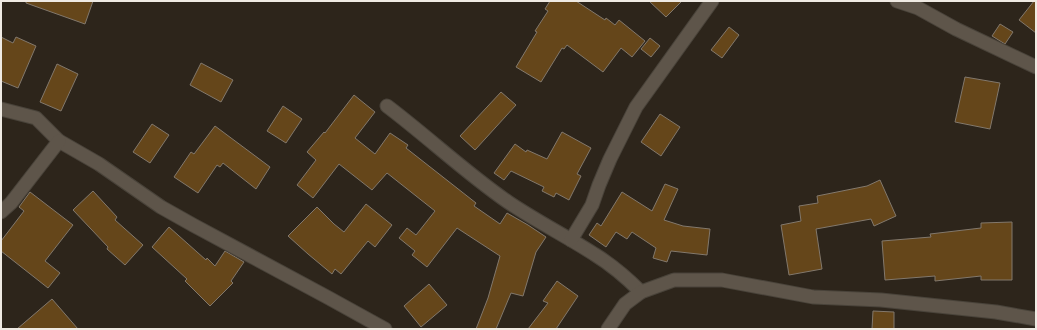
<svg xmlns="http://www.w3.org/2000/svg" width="1037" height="330" viewBox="0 0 1037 330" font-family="Raleway,sans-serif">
<rect width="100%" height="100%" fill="#2d251b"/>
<!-- building -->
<g fill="#65461a" stroke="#82786c">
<polygon points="26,1 93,1 85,24 26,3"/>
<polygon points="550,1 576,1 605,20 606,18 615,25 619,20 645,41 632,57 621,48 603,72 567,45 564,49 562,48 541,82 516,67 537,32 535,31 548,11 545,9"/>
<polygon points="649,1 682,1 666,17"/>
<polygon points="1034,1 1036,1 1036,33 1019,20"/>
<polygon points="1000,24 1013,32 1005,44 992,36"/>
<polygon points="729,27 739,35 722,58 711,50"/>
<polygon points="1,37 13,43 16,37 36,46 18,88 1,81"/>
<polygon points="650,38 660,46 651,57 641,49"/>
<polygon points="201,63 233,80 221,102 190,85"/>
<polygon points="57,64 78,74 61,111 40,102"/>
<polygon points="965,77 1000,83 990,129 955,122"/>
<polygon points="501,92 516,105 475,150 460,136"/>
<polygon points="354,95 375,112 355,138 375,154 390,133 408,145 406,148 476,203 474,206 500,224 507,213 528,225 546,237 536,252 523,296 511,293 496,329 476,329 488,298 500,256 457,228 427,267 412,255 415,251 399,238 407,228 416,235 435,211 387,173 372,190 339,164 313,198 297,185 316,160 307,152 324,132 325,133"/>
<polygon points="283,106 302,119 286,143 267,131"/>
<polygon points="660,114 680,127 661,156 641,142"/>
<polygon points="152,124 169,135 150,163 133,152"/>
<polygon points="215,126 270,167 256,189 223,163 220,167 217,165 198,193 174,177 191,152 194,154"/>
<polygon points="562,132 591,148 577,174 581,176 569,200 556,193 554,197 542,191 544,187 511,171 504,180 494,173 515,144 526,152 527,150 547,159"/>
<polygon points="880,180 896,216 874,226 871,219 816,229 822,269 789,275 781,225 801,221 799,206 818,203 817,196 867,186"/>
<polygon points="665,184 678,189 664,220 683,226 710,229 707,255 671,251 667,262 653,258 656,248 632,232 627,239 616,232 606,247 589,235 597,223 601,226 622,192 652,211"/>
<polygon points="93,191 117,217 115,220 143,245 125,265 107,249 108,247 73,210"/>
<polygon points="30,192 73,225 45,261 60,273 48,288 1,251 1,241 24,211 19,207"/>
<polygon points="366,204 392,225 375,247 368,241 341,274 335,269 332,274 308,254 288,236 317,207 334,224 344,232"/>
<polygon points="1012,222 1012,280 981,280 981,276 935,281 935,276 885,280 882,241 931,237 930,234 981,228 981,223"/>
<polygon points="169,227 206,260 207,258 215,266 225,251 244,262 231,281 233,283 210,306 185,281 187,279 152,247"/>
<polygon points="557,281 578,296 556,329 528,329 548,303 543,301"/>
<polygon points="429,284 447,305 421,327 404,306"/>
<polygon points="52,299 78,329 17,329"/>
<polygon points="873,311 894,312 894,329 872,329"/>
</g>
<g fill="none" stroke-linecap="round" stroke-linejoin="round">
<defs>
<g id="street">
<polyline points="897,1 918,8 956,29 1036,67"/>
<path d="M387,106C428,137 466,173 508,202C536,221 566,236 594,254C612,265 627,278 641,292"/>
<polyline points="1,109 36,118 59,141 99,164 161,207 193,225 327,297 385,329"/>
<polyline points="1,212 11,203 59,141"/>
<polyline points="571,240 592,205 599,185 610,159 636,107 712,1"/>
<polyline points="608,329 625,304 641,292 674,280 722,280 813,297 881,300 996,312 1036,319"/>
</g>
</defs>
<!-- street casing -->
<use href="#street" stroke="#49433a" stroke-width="15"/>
<!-- street -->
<use href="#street" stroke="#5e554a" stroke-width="13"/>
</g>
<!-- border -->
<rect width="1037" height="330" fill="none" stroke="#efeae3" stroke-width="4"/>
</svg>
